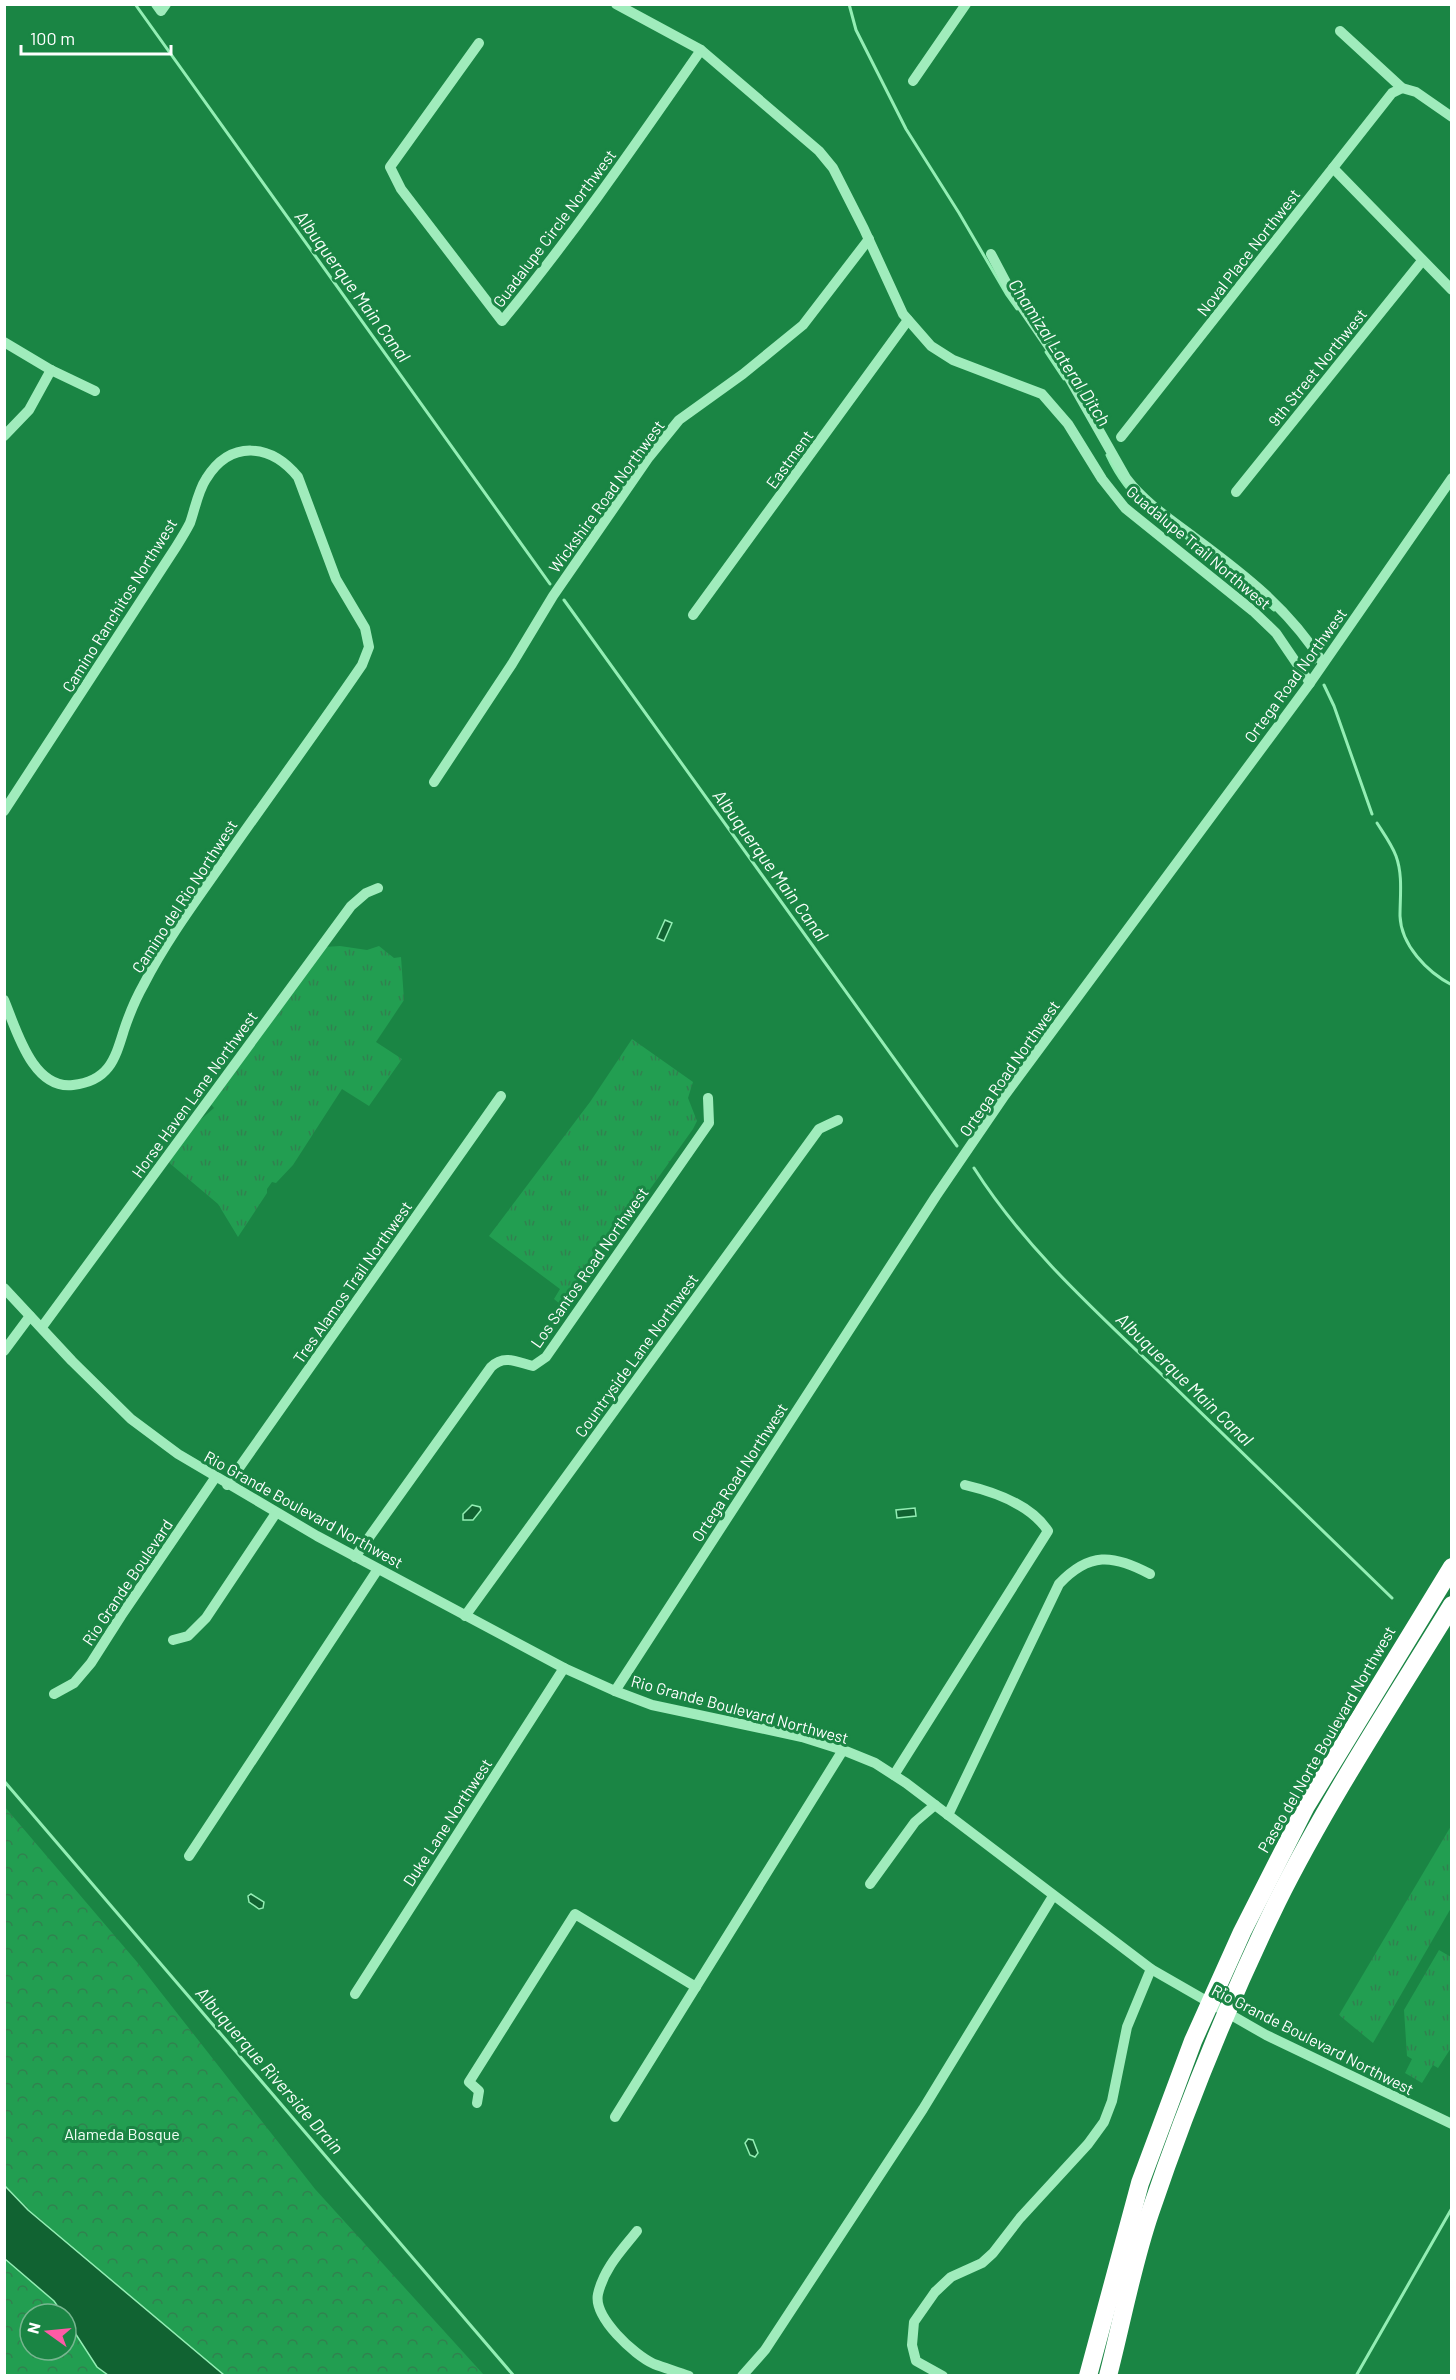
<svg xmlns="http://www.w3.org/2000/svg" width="1456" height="2380" viewBox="0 0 1456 2380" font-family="Barlow,sans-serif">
<defs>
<pattern id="grass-tufts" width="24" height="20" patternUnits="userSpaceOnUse" patternTransform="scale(1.5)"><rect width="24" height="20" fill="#229e51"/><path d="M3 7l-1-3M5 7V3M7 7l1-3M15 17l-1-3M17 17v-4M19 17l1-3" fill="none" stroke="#31814f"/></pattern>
<pattern id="forest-crowns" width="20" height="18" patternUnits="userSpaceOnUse" patternTransform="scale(1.5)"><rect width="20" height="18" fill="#229e51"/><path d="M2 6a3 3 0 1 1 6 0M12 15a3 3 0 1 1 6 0" fill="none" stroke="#31814f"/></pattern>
</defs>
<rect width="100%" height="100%" fill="#1a8544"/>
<!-- grass -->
<g fill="url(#grass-tufts)">
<polygon points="340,946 367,950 379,946 394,958 401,957 404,1000 376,1042 402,1059 369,1106 342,1089 293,1165 276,1183 272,1182 267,1189 267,1193 238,1237 218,1204 167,1161 193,1126 214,1108 209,1102 325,947"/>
<polygon points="632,1039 693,1082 688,1098 697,1121 693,1129 565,1308 554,1299 560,1289 489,1236 590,1102"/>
<polygon points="1451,1826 1451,1908 1373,2043 1339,2015"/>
<polygon points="1439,1950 1451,1957 1451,2048 1438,2068 1433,2065 1422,2083 1405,2073 1412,2059 1407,2056 1404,2010"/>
</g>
<!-- forest -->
<g fill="url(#forest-crowns)">
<polygon points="4,1806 137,1962 315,2189 484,2375 224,2375 28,2210 5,2186"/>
<polygon points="4,2259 54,2301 63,2314 30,2314 30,2350 66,2350 66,2319 97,2367 108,2375 5,2375"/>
</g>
<!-- water -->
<g fill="#116332" stroke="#93eeb4" stroke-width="1.5">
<polygon points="665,920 672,923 664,941 657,938"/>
<polygon points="472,1505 480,1507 481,1510 473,1520 463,1520 463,1514"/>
<polygon points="915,1508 916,1516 897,1518 896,1510"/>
<polygon points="251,1894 264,1902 263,1908 259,1909 249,1902 248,1896"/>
<polygon points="748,2139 753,2140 758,2153 755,2157 750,2155 745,2143"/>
<polygon points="5,2186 28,2210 224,2375 108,2375 97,2367 66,2319 66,2314 63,2314 54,2301 5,2259"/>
</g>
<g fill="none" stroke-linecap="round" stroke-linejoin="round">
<!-- stream -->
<g stroke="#93eeb4" stroke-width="3">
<polyline points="135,4 550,584"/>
<polyline points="849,4 856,30 906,129 959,213 1007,295 1017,309"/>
<polyline points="1046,352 1064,379"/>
<path d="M1107,455C1119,481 1134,500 1157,516"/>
<polyline points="1184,536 1274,610"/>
<polyline points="564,600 957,1146"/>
<polyline points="1311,653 1315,662"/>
<polyline points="1324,685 1334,706 1372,814"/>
<path d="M1377,823C1384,834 1392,845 1396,856C1403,875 1400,896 1400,916C1401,945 1427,972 1452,985"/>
<path d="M974,1168C1023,1245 1091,1307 1157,1370C1235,1446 1314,1522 1392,1598"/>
<polyline points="4,1781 514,2376"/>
<polyline points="1356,2376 1452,2208"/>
</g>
<!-- minor -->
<g stroke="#a0ecbc" stroke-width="10">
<polyline points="156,4 161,11 166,4"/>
<polyline points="616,4 701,50 819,151 833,168 864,229 903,314 931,346 953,360 1042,394 1068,424 1102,479 1125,508 1253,611 1276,633 1310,683"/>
<polyline points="1340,31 1402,88 1416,92 1452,117"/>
<path d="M479,43L390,167L401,189L502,321C574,234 637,142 701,50"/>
<polyline points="913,81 966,4"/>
<polyline points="1333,168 1452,290"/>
<path d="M991,254L1009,288L1063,367L1126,478C1145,503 1170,519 1195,538C1246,576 1289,609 1323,663"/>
<polyline points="4,342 51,370 95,391"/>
<polyline points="4,436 29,410 51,370"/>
<polyline points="1121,437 1392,93 1402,88"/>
<polyline points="1236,492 1422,261"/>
<polyline points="693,615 908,320"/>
<polyline points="434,782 512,664 553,596 649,457 679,420 743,374 803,325 869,239"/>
<path d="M4,811L176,547C181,539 186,531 190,523C195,509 198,491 206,479C231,439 271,444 298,477L336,579L365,628L369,647L362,665C317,731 269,796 223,862C195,902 166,941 144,984C136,998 129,1015 124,1030C115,1059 109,1081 73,1085C32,1090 16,1028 4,1000"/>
<polyline points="4,1288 72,1361 131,1419 178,1454 317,1536 564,1668 615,1691 652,1705 802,1737 843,1750 875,1763 906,1783 1151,1969 1266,2035 1452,2124"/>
<polyline points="42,1327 351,906 366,893 378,888"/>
<polyline points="4,1351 30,1316"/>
<polyline points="227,1485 501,1096"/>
<path d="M355,1557L491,1367C504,1354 517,1362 533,1366L546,1357L709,1123L708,1098"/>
<polyline points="465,1616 819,1129 838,1120"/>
<polyline points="173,1640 188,1636 206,1618 276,1513"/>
<polyline points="615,1691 936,1196 1005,1095 1310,683 1452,478"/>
<polyline points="54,1694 74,1683 91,1663 121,1616 215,1478"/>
<path d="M894,1775L1048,1531C1031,1505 995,1492 965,1485"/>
<path d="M948,1815L1059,1584C1089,1552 1113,1554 1150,1574"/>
<polyline points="189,1856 378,1569"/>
<polyline points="870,1884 915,1822 935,1805"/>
<polyline points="355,1994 564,1668"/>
<polyline points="477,2103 479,2091 469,2082 575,1914 696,1987"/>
<polyline points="615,2117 843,1750"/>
<path d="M637,2231C622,2250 604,2268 598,2294C593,2317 634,2355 654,2364C665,2368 678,2372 689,2376"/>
<polyline points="742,2376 765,2350 923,2109 1053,1896"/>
<polyline points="943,2376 916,2361 912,2345 914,2322 935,2292 951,2277 982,2263 993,2253 1020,2218 1088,2144 1104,2122 1112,2101 1127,2027 1151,1969"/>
</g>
<!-- highway -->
<g stroke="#fff" stroke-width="18">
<polyline points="1088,2376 1140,2183 1193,2041 1242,1932 1306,1806 1452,1567"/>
<path d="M1108,2376C1122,2322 1132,2266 1150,2213C1186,2107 1228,2003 1277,1902C1328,1800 1392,1703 1452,1605"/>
</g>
</g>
<g text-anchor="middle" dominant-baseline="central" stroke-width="6" stroke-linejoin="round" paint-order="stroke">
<!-- street labels -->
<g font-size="16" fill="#fff" stroke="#1a8544">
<text transform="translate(554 228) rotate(-53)">Guadalupe Circle Northwest</text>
<text transform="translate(1248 252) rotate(-52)">Noval Place Northwest</text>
<text transform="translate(1317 367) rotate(-51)">9th Street Northwest</text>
<text transform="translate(789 459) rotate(-54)">Eastment</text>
<text transform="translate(606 496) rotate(-54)">Wickshire Road Northwest</text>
<text transform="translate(1199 547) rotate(40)">Guadalupe Trail Northwest</text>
<text transform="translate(119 605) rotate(-58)">Camino Ranchitos Northwest</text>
<text transform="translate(1295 675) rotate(-54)">Ortega Road Northwest</text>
<text transform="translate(184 896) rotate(-57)">Camino del Rio Northwest</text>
<text transform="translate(1009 1068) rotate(-55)">Ortega Road Northwest</text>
<text transform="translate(194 1094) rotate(-54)">Horse Haven Lane Northwest</text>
<text transform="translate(589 1267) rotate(-55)">Los Santos Road Northwest</text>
<text transform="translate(352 1282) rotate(-55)">Tres Alamos Trail Northwest</text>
<text transform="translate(636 1355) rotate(-54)">Countryside Lane Northwest</text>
<text transform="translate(739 1472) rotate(-57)">Ortega Road Northwest</text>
<text transform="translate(304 1509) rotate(29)">Rio Grande Boulevard Northwest</text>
<text transform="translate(127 1582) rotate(-56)">Rio Grande Boulevard</text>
<text transform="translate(740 1709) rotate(15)">Rio Grande Boulevard Northwest</text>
<text transform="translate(1326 1739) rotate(-60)">Paseo del Norte Boulevard Northwest</text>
<text transform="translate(447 1822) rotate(-57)">Duke Lane Northwest</text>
<text transform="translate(1313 2039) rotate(27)">Rio Grande Boulevard Northwest</text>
</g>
<!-- park labels -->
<g font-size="16" fill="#f0fef5" stroke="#1a8544">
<text x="122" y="2133">Alameda Bosque</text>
</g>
<!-- water labels -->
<g font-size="18" font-style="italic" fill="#f7fef9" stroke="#1a8544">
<text transform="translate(353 286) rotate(54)">Albuquerque Main Canal</text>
<text transform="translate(1060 352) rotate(57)">Chamizal Lateral Ditch</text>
<text transform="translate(771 865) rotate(54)">Albuquerque Main Canal</text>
<text transform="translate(1185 1379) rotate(44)">Albuquerque Main Canal</text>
<text transform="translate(270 2070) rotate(49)">Albuquerque Riverside Drain</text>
</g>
</g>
<!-- border -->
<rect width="1456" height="2380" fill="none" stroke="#ffffff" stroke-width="12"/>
<!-- north arrow -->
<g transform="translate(48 2332) rotate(285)"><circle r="28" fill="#1a8544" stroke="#76b68f" stroke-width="1.5"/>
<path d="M0-4.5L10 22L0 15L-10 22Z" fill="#fe5ba6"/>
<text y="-9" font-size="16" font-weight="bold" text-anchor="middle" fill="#ffffff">N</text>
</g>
<!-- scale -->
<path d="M21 45v9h150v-9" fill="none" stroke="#ffffff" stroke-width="3"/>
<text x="30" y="45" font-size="18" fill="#ffffff" stroke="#1a8544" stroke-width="4.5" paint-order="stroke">100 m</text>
</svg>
